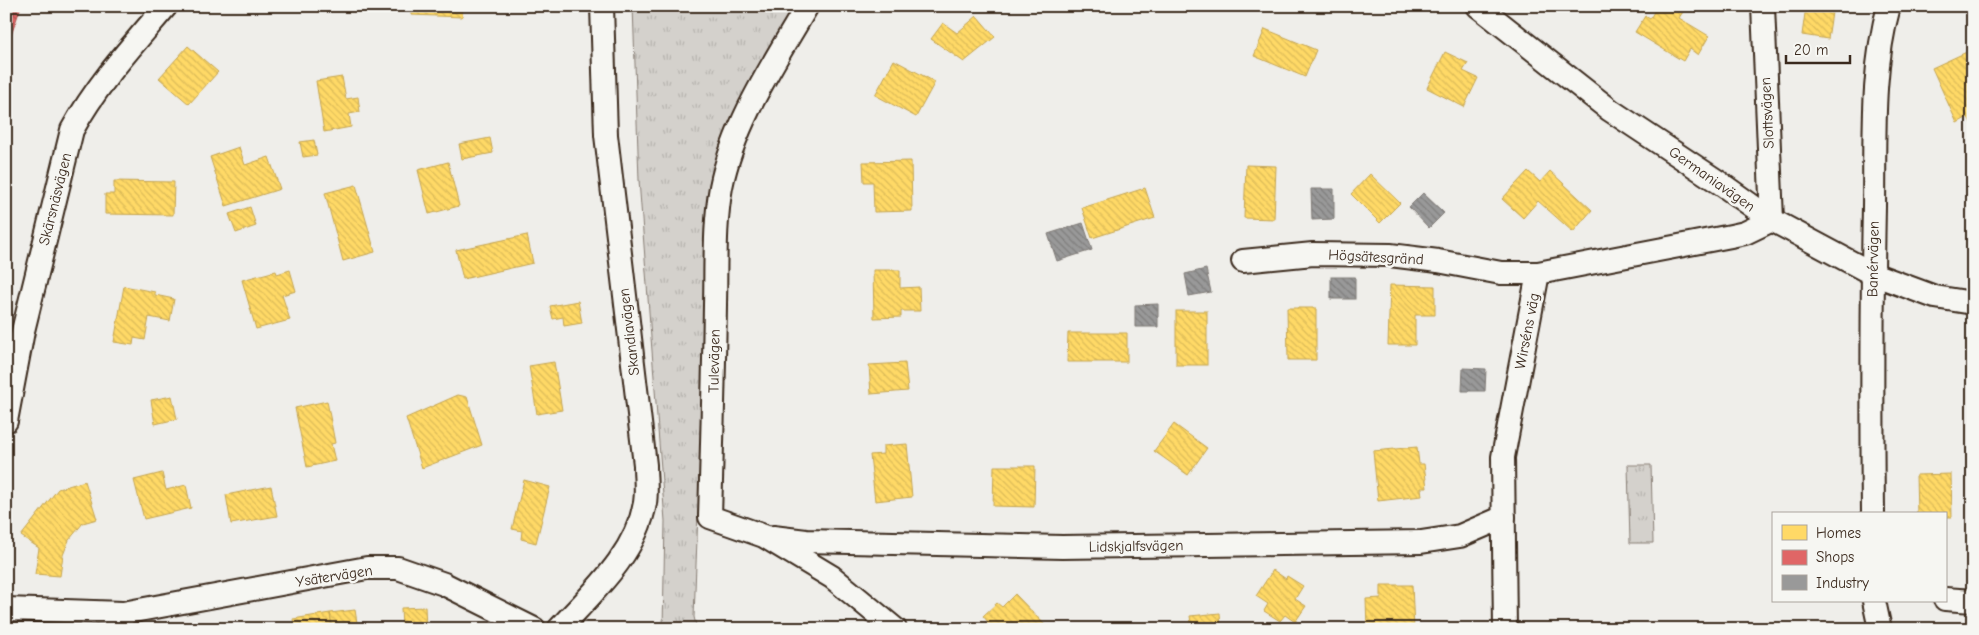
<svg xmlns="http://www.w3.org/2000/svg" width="1979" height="635" viewBox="0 0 1979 635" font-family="'Comic Neue',sans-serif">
<defs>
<pattern id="grass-tufts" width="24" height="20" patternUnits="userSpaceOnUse" patternTransform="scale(1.25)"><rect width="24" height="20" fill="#d4d1cc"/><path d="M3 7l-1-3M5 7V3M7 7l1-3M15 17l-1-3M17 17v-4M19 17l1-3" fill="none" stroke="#b7b4af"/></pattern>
<pattern id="homes-back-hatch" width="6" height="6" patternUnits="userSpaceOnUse" patternTransform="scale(1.25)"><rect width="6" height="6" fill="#ffd966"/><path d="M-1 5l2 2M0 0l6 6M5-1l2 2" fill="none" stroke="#dbba58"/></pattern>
<pattern id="shops-back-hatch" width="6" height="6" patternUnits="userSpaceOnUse" patternTransform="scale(1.25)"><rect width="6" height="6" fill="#e06666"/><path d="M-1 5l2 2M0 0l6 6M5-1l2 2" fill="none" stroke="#b75453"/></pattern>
<pattern id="industry-back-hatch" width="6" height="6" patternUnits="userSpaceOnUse" patternTransform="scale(1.25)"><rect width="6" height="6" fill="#999"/><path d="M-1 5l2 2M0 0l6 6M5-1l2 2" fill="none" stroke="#7e7d7c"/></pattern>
</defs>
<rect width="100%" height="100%" fill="#efeeea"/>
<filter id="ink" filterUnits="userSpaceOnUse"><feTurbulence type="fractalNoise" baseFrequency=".02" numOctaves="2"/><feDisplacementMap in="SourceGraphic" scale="10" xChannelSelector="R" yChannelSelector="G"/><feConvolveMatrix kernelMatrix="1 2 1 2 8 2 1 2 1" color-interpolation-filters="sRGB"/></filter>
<g filter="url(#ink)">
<!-- grass -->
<g fill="url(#grass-tufts)" stroke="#887e75">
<polygon points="633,6 798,6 760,69 707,277 694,617 697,629 663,629 665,521 639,180"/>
<polygon points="1628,465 1651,465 1653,543 1630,543"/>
</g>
<!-- homes -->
<g fill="url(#homes-back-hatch)" stroke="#c4a450">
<polygon points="411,6 463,6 462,17 411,15"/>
<polygon points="1657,6 1678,6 1684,10 1679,18 1709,36 1698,55 1690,49 1683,61 1635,32 1645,16 1650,19"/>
<polygon points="1806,6 1833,6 1828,39 1802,35"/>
<polygon points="977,16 995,37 964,62 931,39 943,23 957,33"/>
<polygon points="1265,29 1316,50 1305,77 1254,56"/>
<polygon points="188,46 218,72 189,104 159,78"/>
<polygon points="1971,50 1973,53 1973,127 1968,117 1957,123 1932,68"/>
<polygon points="1445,52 1468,63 1463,71 1478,78 1464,107 1427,88"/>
<polygon points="894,60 935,82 916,117 875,95"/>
<polygon points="342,77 346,99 358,97 360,112 349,114 351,127 324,132 316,81"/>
<polygon points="490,138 493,153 462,159 459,144"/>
<polygon points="314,140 317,155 303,157 300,142"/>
<polygon points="239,147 245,165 269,157 280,189 226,206 210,157"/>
<polygon points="911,161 912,211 874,212 873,182 864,182 863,162"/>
<polygon points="448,162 459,206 429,214 418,170"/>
<polygon points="1246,165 1276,166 1274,219 1244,218"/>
<polygon points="1528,171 1540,182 1550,171 1592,210 1573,232 1538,201 1523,218 1502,199"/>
<polygon points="1370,174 1400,203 1380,223 1351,194"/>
<polygon points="114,181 174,182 173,215 105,214 105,194 114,194"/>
<polygon points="356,185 375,252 343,261 325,193"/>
<polygon points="1145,188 1155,218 1092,238 1082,208"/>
<polygon points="250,207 256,226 236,233 229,214"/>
<polygon points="1973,213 1973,240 1968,239"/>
<polygon points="527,235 533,263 463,279 456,250"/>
<polygon points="290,270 296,291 282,295 290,320 256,329 242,280 276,271 277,274"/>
<polygon points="873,270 900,270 900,288 919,287 920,311 901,311 901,317 874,318"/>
<polygon points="1390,285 1435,286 1435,315 1415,315 1415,345 1388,345"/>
<polygon points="124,286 155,292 155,295 174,299 170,321 149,317 145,340 134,338 133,345 114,342"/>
<polygon points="578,301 582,323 564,326 563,317 553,319 550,306"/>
<polygon points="1287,308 1316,308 1316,360 1288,360"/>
<rect x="1176" y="311" width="31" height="54"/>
<polygon points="1068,333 1127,333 1127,362 1067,362"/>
<polygon points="554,362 562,410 537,414 529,366"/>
<polygon points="905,363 908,391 871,394 869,365"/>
<polygon points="458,395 467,397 482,445 422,468 406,418"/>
<polygon points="172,396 177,419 155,424 151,400"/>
<polygon points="327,401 335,443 331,444 335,461 307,467 295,408"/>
<polygon points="1174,424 1207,448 1188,475 1154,451"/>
<polygon points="907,444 912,497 875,501 870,455 883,454 883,446"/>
<polygon points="1417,447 1419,464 1424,464 1427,488 1421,488 1422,496 1378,501 1373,451"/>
<polygon points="994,466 1035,466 1034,507 993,506"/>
<polygon points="162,473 166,490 186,485 191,508 144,519 134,480"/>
<polygon points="1951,474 1952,517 1945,517 1945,514 1917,514 1916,475"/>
<polygon points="524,480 550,487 536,543 521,539 522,531 512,529"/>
<polygon points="85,481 97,519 83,523 69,540 63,555 60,576 35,574 39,548 21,536 58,489"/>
<polygon points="271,486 277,516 231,524 226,495"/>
<polygon points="1273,570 1286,579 1287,576 1303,586 1295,599 1306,606 1295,622 1285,615 1280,621 1264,611 1268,604 1256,596"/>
<polygon points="1381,585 1412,585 1414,629 1367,629 1366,599 1381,598"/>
<polygon points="1015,594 1047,627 982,629 988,622 983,616 997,603 1002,607"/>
<polygon points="425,607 426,627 402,628 401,608"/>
<polygon points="355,610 358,629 332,629 330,613"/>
<polygon points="330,613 332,629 295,629 293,619"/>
<polygon points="1220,613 1221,628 1225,629 1192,629 1190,616"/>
<rect x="391" y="627" width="30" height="2"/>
</g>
<!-- shops -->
<polygon fill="url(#shops-back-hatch)" stroke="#ae5450" points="6,6 21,6 6,50"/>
<!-- industry -->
<g fill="url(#industry-back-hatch)" stroke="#7d7874">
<polygon points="1311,189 1334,189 1334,219 1312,220"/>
<polygon points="1423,193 1444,213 1429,228 1409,207"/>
<polygon points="1083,223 1092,250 1057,261 1048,234"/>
<polygon points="1206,269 1211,292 1189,296 1185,274"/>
<rect x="1331" y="277" width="24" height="22"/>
<polygon points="1158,304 1158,327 1135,327 1135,305"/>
<polygon points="1463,368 1486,369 1485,391 1462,391"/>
</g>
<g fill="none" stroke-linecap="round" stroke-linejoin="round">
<defs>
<g id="street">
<path d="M807,6C774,63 734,122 721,187C714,226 716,265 715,305C714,376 712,446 710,517L764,536L832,577L895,629"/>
<polyline points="1478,6 1610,110 1720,183 1772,220 1873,274 1935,297 1973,303"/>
<polyline points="1243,261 1313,254 1390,255 1438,261 1501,273 1538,273"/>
<path d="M6,421L23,331L72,130C97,84 132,46 166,6"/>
<path d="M1873,514C1872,411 1872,309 1874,206C1875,139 1871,71 1889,6"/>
<polyline points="773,537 806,541 1062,547 1421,542 1460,536 1504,517"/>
<polyline points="1945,599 1973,601"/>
<polyline points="1874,601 1880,629"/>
<polyline points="6,609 123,613"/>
<polyline points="119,629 123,613 367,568 398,568 444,584 534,629"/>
<path d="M559,629C593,592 636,554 645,503C647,491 645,477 645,465L606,135L602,6"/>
<polyline points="1505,629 1503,457 1538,273 1731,236 1745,233 1772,220 1763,6"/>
</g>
</defs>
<!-- street casing -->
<use href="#street" stroke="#3b2a1e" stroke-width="26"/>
<!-- street -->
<use href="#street" stroke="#f6f6f2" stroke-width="22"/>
</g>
</g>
<g text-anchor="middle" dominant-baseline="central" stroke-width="5" stroke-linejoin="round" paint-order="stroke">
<!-- street labels -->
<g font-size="15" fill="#3b2a1e" stroke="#f6f6f2">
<text transform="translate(1767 113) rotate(-93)">Slottsvägen</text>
<text transform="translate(1712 179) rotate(35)">Germaniavägen</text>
<text transform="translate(55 199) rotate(-76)">Skärsnäsvägen</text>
<text transform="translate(1376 257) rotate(3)">Högsätesgränd</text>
<text transform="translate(1873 259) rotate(-89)">Banérvägen</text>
<text transform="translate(1527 331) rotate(-79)">Wirséns väg</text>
<text transform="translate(629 332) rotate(-97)">Skandiavägen</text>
<text transform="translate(714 361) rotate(-89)">Tulevägen</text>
<text transform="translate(1136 546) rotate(-1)">Lidskjalfsvägen</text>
<text transform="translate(334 576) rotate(-9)">Ysätervägen</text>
</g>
</g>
<!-- margin -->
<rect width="1979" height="635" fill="none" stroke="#f6f6f2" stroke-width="25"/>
<rect x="12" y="12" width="1954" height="610" fill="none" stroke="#3b2a1e" stroke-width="2" filter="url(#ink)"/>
<!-- legend -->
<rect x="1772" y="512" width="175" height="90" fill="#f6f6f2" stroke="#aba49d"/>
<rect x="1782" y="525" width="25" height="15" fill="#ffd966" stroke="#aba49d"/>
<text x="1816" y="538" font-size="15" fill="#3b2a1e">Homes</text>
<rect x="1782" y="550" width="25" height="15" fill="#e06666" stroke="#aba49d"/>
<text x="1816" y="562" font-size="15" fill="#3b2a1e">Shops</text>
<rect x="1782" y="575" width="25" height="15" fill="#999999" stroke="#aba49d"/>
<text x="1816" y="588" font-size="15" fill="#3b2a1e">Industry</text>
<!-- scale -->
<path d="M1786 55v8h64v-8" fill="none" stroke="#3b2a1e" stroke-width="2.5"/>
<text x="1794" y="55" font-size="15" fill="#3b2a1e" stroke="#f6f6f2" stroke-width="4" paint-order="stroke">20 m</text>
</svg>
